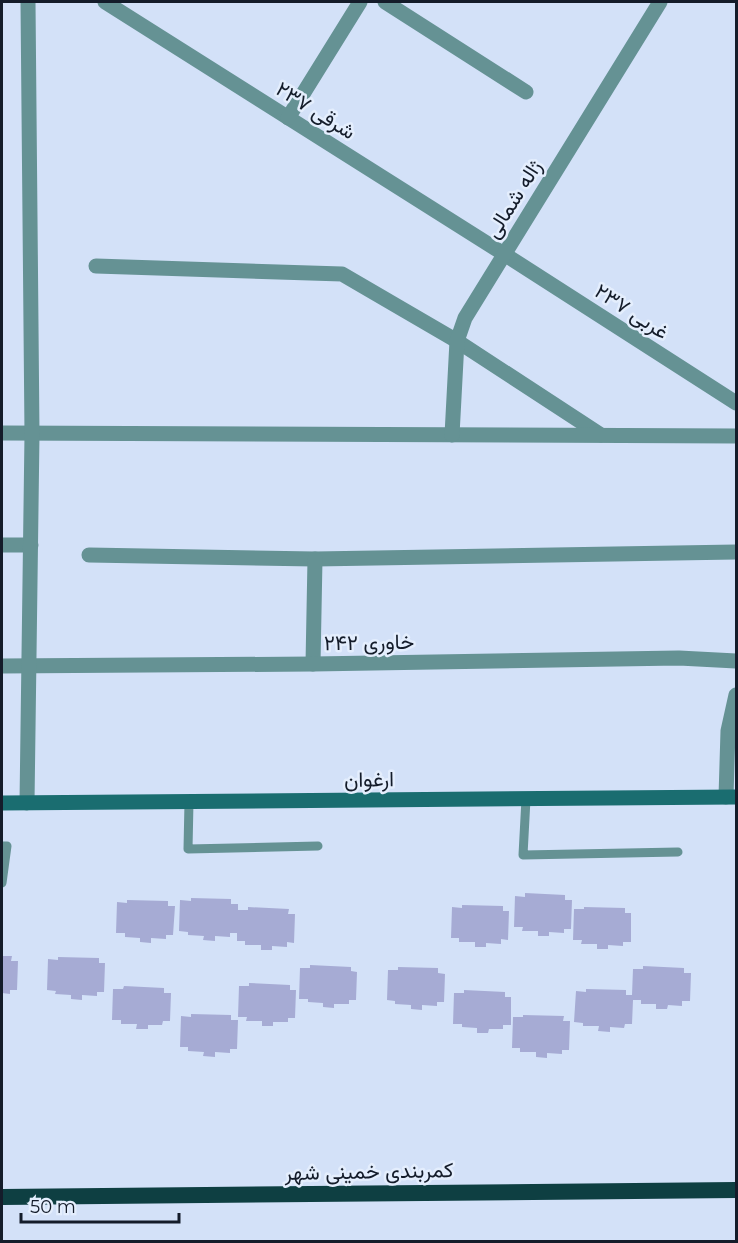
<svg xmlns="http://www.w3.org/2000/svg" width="738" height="1243" viewBox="0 0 738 1243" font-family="Montserrat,Vazirmatn,sans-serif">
<rect width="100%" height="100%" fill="#d3e1f8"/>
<!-- building -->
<g fill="#a6abd4">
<polygon points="525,893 565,895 565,900 572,900 571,929 564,929 564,933 549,932 549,936 538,936 538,931 522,931 523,927 514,927 515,896 525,897"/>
<polygon points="191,898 231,899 231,904 238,904 238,910 248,910 248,907 289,909 288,914 295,914 294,943 287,942 287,947 272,946 272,950 261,950 261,945 245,945 245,941 237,941 237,933 230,933 230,937 215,936 215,941 203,940 204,936 188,935 188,932 179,931 180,900 191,901"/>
<polygon points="127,900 168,901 168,906 175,906 173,935 166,935 166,939 151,938 151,943 140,942 140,938 125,937 125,933 116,933 117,902 127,903"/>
<polygon points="462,905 503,906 503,911 509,911 508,940 501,939 501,944 486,943 486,947 475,947 475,942 459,942 459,938 451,938 452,907 462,908"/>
<polygon points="584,907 625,908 625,913 631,913 631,942 623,942 623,946 608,945 608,949 597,949 597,944 581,944 582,940 573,940 574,909 584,909"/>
<polygon points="2,956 12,956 11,961 18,961 17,990 10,990 10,994 2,993"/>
<polygon points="58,957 99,958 99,963 105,963 104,992 97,992 97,996 82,995 82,1000 71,999 71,995 55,994 56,991 47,990 48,959 58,960"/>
<polygon points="310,965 351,967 351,971 357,972 356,1000 349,1000 349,1004 334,1004 334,1008 323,1007 323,1003 308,1002 308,999 299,999 300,968 310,968"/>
<polygon points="643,966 684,968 684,973 691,973 690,1001 682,1001 682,1006 668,1005 667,1009 656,1009 656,1004 641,1004 641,1000 633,1000 632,1024 625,1024 624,1028 610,1027 610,1032 598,1031 599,1026 583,1026 583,1023 574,1022 576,991 586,992 586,989 626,990 626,995 632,995 633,969 643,969"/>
<polygon points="398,967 438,968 438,973 445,974 444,1002 437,1002 437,1006 422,1005 422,1010 411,1009 411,1005 395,1004 395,1001 387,1000 388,970 398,970"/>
<polygon points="249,983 290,985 290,990 296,990 295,1018 288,1018 288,1022 273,1022 273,1026 262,1026 262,1021 246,1021 247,1017 238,1017 239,986 249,986"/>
<polygon points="124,986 164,988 164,993 171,993 170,1021 163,1021 162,1025 148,1025 148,1029 136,1029 137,1024 121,1024 121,1020 112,1020 113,989 123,989"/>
<polygon points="464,990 505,992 505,997 511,997 511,1025 503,1025 503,1029 489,1029 488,1033 477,1033 477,1028 462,1027 462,1024 453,1024 454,993 464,993"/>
<polygon points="191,1014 231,1015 231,1020 238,1020 237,1049 230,1049 230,1053 215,1052 215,1057 203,1056 204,1052 188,1051 188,1047 180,1047 181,1016 191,1017"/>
<polygon points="523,1015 564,1016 563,1021 570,1021 569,1050 562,1050 562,1054 547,1053 547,1058 536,1057 536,1052 520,1052 520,1048 512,1048 513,1017 523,1017"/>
</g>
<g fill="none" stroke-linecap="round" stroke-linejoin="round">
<!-- service -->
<g stroke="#659294" stroke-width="9">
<polyline points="526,799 523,855 678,852"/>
<polyline points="189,802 188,849 318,846"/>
<polyline points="2,846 7,846 2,883"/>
</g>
<!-- minor -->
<g stroke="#659294" stroke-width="15">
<polyline points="105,2 504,254 736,403"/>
<polyline points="385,2 526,92"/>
<polyline points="288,118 360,2"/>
<polyline points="96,266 342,274 457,341 601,435"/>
<polyline points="2,433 736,436"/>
<polyline points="2,545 31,545"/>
<polyline points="89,555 315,559 736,552"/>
<polyline points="313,664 315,559"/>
<polyline points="2,666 313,664 679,658 736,661"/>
<polyline points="726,797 728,731 736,695"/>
</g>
<!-- tertiary -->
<g stroke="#659294" stroke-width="15">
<polyline points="452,435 457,341 465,318 660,2"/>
<polyline points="27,803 32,434 28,2"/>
</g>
<!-- secondary -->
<polyline stroke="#1a6d70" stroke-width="15" points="2,803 736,797"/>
<!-- trunk -->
<polyline stroke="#0e3f42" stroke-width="16" points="2,1197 736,1190"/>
</g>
<g text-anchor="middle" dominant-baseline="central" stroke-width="5" stroke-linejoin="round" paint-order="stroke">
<!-- street labels -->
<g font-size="21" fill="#141c2a" stroke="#e4eefd">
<text transform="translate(316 110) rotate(32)">۲۳۷ شرقی</text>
<text transform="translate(513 199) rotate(-58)">ژاله شمالی</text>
<text transform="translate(632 311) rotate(33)">۲۳۷ غربی</text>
<text transform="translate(369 642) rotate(-1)">۲۴۲ خاوری</text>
<text transform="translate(369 779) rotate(-1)">ارغوان</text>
<text transform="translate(369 1171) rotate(-1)">کمربندی خمینی شهر</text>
</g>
</g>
<!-- border -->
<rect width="738" height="1243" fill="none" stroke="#141c2a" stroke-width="6"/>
<!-- scale -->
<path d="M21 1213v9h158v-9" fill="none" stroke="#141c2a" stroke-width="3"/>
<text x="30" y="1213" font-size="18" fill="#141c2a" stroke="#e4eefd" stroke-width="4.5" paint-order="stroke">50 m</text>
</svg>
